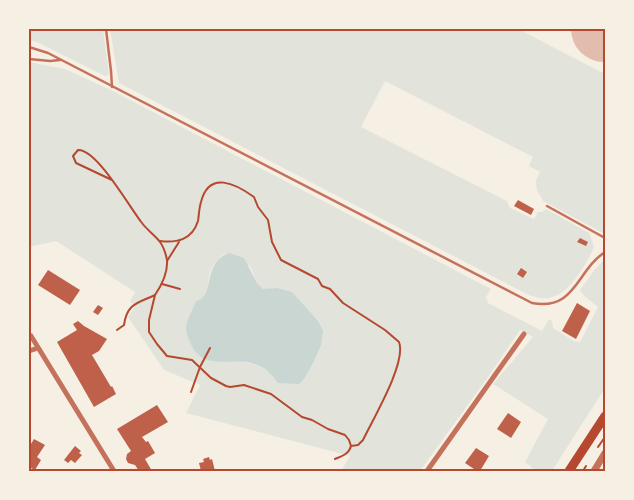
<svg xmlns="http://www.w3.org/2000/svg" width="634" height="500" viewBox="0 0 634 500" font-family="Jost,sans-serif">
<rect width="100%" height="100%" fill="#f6efe4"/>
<!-- green -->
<g fill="#e2e4dc" fill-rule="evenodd">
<polygon points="29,29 103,29 109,75 105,76 39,43 29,40"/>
<path d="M110,29H518L605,74V234L543,201L537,190L536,184V180L540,172L529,166L533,157L385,81L361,127L507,201L510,208L534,219L538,212H542L546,209L589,233L594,246L592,252C582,270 566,301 541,298C537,298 533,296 529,295L119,83Z"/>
<path d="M29,62L65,69L113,91L491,289L486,297L488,303L542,331L549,319L552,321L553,328L574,341L580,342L598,307C592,302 583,296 580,290L595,269L605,259V388L552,471H534L535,470L525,462L548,419L493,384L533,337L520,330L488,377L420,471H341L350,456L186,413L200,385L164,370L128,317L135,307L130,301L135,292L56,241L29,247ZM224,254L250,266L257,283L263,290L277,288L271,373L260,366L239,361L186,327L196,301C211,298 206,282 211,270C214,263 218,259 224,254Z"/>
</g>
<!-- water -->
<path fill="#c9d6d2" d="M229,253L244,258L257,283L263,289L277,288L292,292L318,321L323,331L321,345L314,361L304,379L299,384L278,383C271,373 264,366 251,363C228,357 202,372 190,342C188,338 186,331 186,327C187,319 193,309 196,301C216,297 201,263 229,253Z"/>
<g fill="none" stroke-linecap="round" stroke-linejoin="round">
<!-- runway -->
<polyline stroke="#e2bdae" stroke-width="66" points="604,29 605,29"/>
</g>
<!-- building -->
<g fill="#bf614a">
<polygon points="518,200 534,209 531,215 514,206"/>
<polygon points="580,238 588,242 586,246 577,242"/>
<polygon points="521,268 527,272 523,278 517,274"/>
<polygon points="48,270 80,290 70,305 38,285"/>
<polygon points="577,303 590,311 576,339 562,331"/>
<polygon points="98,305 103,308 98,315 93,312"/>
<polygon points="78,321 84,326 107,339 99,351 92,355 111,387 112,386 116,394 94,407 57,342 77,330 73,324"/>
<polygon points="157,405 168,422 142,437 146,442 148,441 155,453 145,459 152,471 139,471 135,465 128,463 126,459 127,454 131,451 117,429"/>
<polygon points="508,413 521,422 511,438 497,429"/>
<polygon points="34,439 45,445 37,457 41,460 35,470 29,467 29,447"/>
<polygon points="75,446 81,451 79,453 82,455 75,463 71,460 68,463 64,460"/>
<polygon points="476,448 489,456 480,471 477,471 465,463"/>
<polygon points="209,457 210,460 212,459 215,471 201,471 199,463 204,462 203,459"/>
</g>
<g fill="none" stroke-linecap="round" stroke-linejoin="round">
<!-- path -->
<g stroke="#b5482f" stroke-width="2">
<path d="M112,180L76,163L73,156L78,150C97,149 130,208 142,223C147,230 157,237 160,242C163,246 166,255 167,260C168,272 161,286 155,295"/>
<path d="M160,241C177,243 192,240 198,221C199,215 199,208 201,202C209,170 236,184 254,197L258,207L268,220L272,242L281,260L318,279L322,286L330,289L343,303L385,330L399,342C407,362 373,419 363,440L358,445L351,446C349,454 342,456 335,459"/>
<polyline points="167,261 179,242"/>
<polyline points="162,284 180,289"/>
<path d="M117,330L124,325C127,303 138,303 155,295L149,320V332L157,344L167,356L192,360L211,378L226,386L230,387L244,385L271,394L302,417L312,420L328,429L345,435L349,440L351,446"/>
<polyline points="191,392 200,367 210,348"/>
<polyline points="598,447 605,437"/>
<polyline points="583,471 586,466"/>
</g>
<!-- service -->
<g stroke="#c5725c" stroke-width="2.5">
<polyline points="106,29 111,71 112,87"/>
<path d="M29,47L48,53L532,303C576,311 576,271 605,252"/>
<polyline points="29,59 50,61 60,60"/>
<polyline points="547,206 605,238"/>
</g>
<!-- minor -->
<g stroke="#c5725c" stroke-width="5">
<polyline points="31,336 114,471"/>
<polyline points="29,351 38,348"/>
<polyline points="427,471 524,334"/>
</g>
<!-- tertiary -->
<polyline stroke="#c5725c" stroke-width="7" points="594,471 605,453"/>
<!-- primary -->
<polyline stroke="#b5482f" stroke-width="9" points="569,471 605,416"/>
</g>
<!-- border -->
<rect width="634" height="500" fill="none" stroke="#f6efe4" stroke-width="60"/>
<rect x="30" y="30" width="574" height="440" fill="none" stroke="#b5482f" stroke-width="2"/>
</svg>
